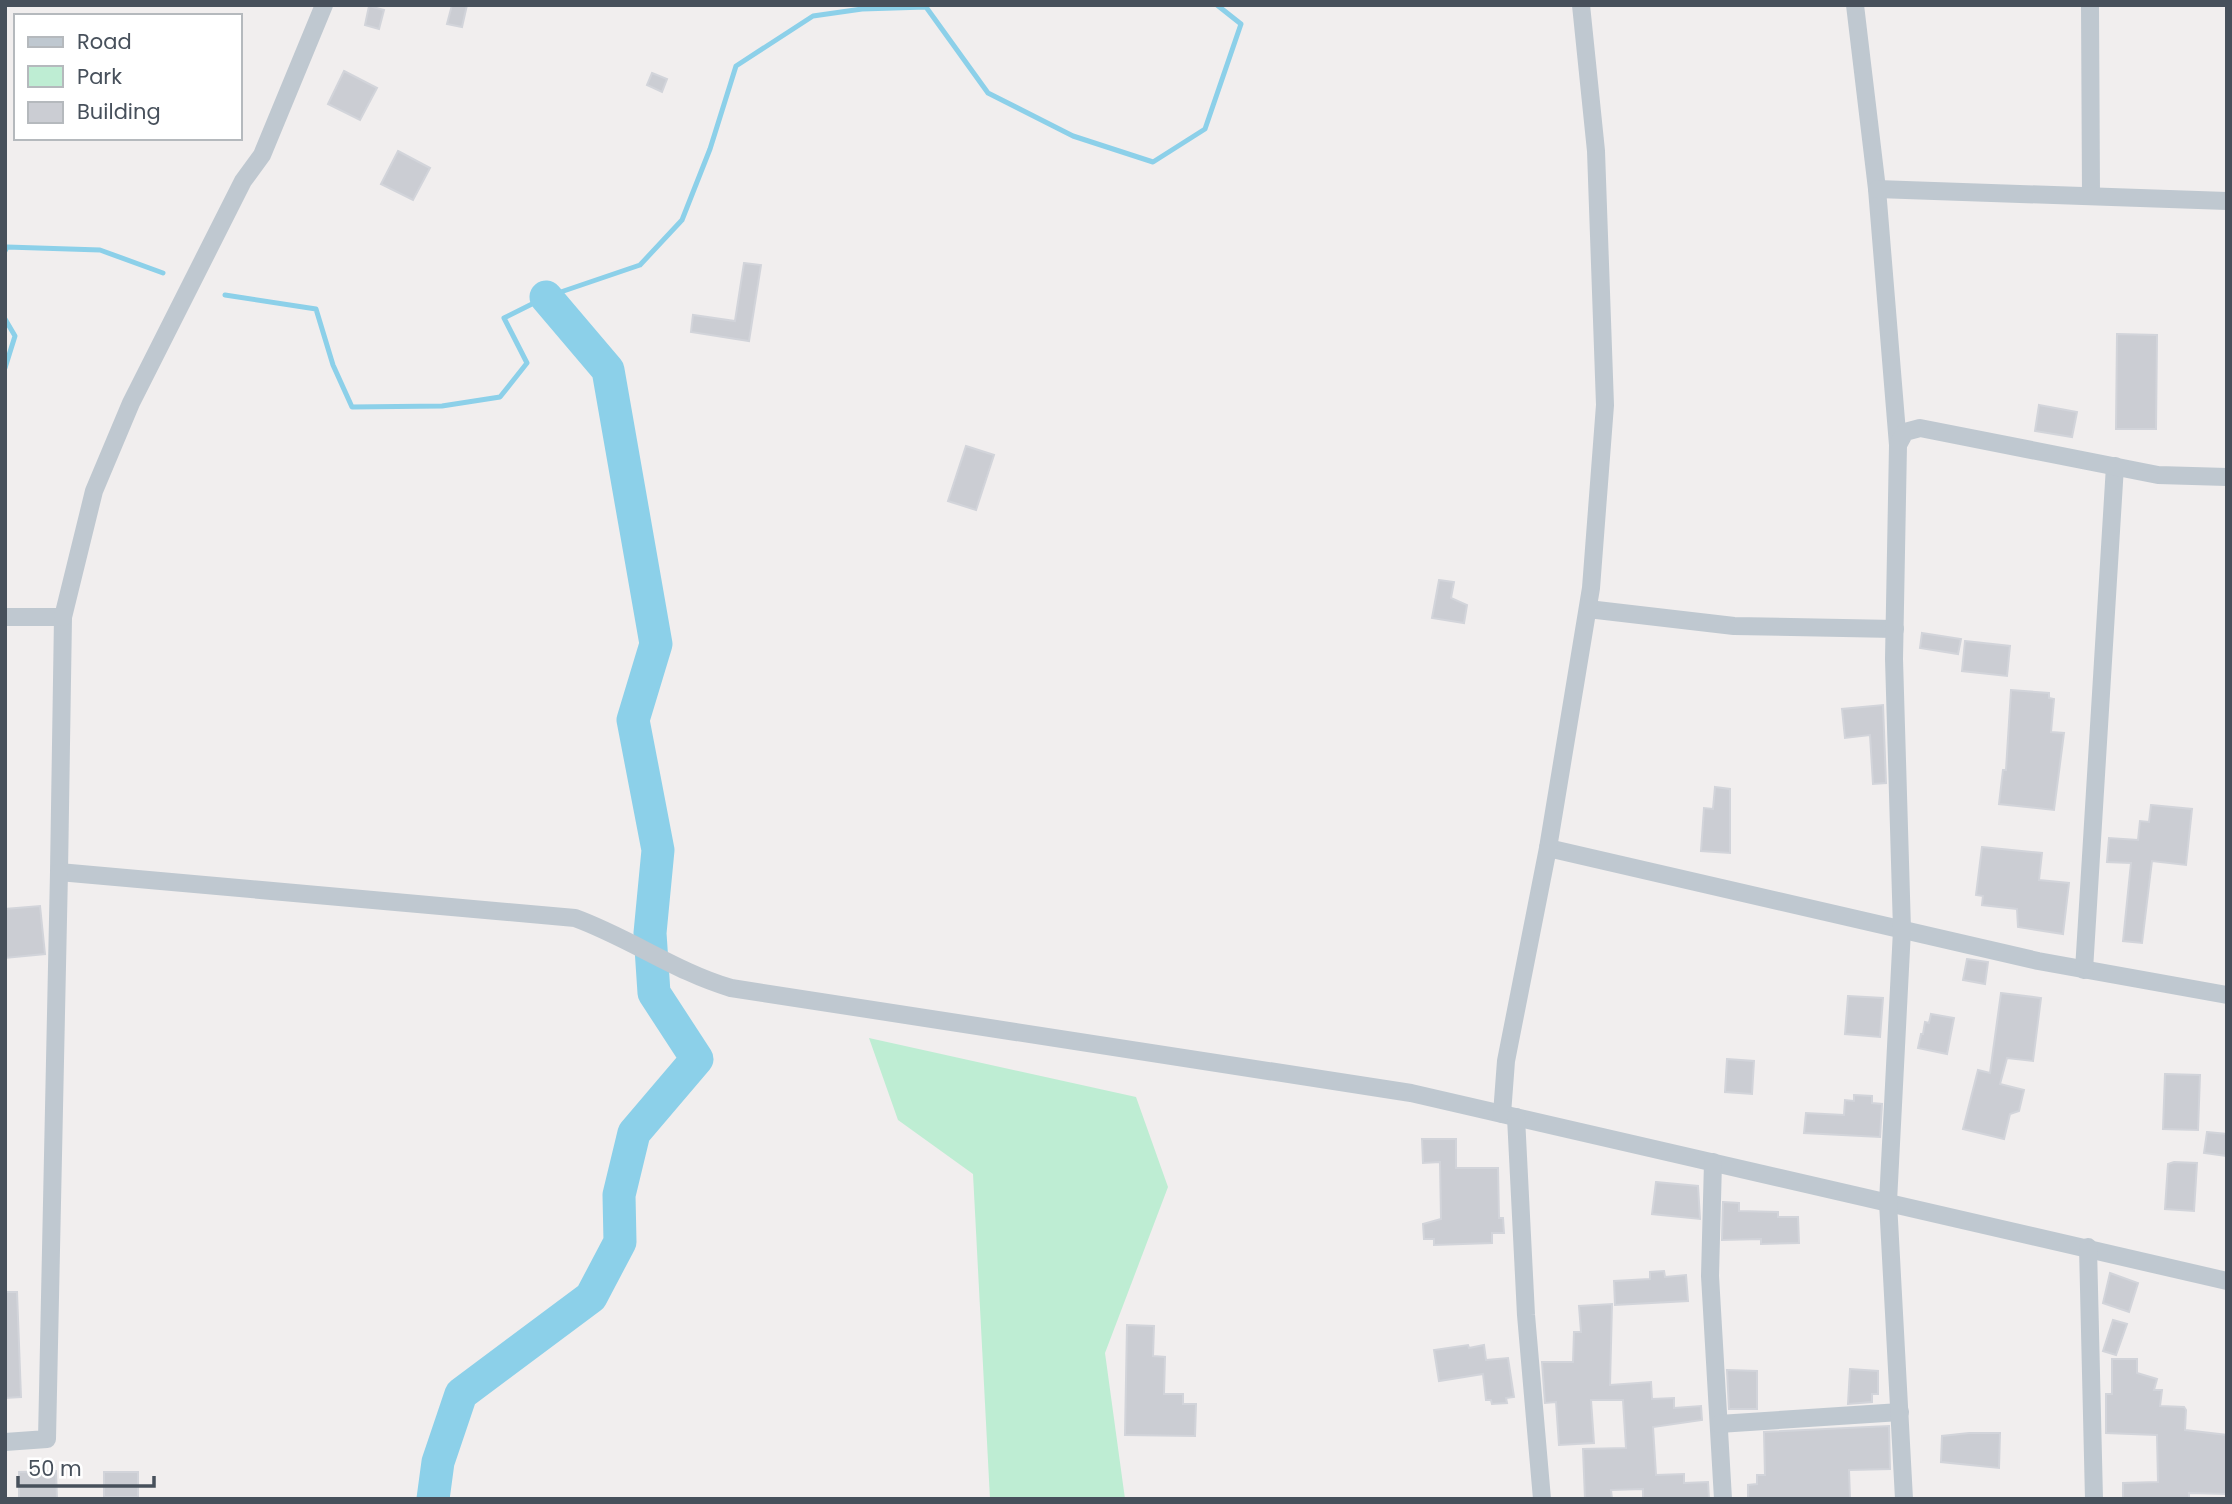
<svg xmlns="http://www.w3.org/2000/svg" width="2232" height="1504" viewBox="0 0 2232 1504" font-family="Poppins,sans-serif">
<rect width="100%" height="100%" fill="#f1eeee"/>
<!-- green -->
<polygon fill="#beedd3" points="869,1038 1136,1097 1168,1187 1105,1353 1125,1499 990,1499 973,1174 898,1120"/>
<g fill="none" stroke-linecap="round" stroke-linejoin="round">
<!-- stream -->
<g stroke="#8cd0e9" stroke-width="5">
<polyline points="5,251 7,247 100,250 163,273"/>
<polyline points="225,295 316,309 333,365 352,407 442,406 500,397 527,363 504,318 546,297 640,265 682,220 710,149 736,66 813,16 862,9 926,7 988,93 1073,136 1153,162 1205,129 1241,24 1217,5"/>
<polyline points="5,319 15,336 5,368"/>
</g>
<!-- river -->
<polyline stroke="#8cd0e9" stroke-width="33" points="433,1499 438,1462 461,1394 591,1297 620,1242 619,1195 634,1133 697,1059 654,993 650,933 658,850 633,720 656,644 608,370 546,297"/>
</g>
<!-- building -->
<g fill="#cbcdd3" stroke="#d2d4da" stroke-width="2">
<polygon points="452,5 467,5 462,27 447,24"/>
<polygon points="369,6 384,10 379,29 365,25"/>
<polygon points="344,71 377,88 360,120 328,104"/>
<polygon points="652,73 667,79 662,92 647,85"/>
<polygon points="398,151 430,168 413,200 381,184"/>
<polygon points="744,263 761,265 749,341 691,332 693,315 735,321"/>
<polygon points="2117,334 2157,335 2156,429 2116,429"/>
<polygon points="2039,405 2077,412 2072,437 2035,431"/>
<polygon points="966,446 994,455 976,510 948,501"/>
<polygon points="1439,580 1454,582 1451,598 1467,605 1464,623 1432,618"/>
<polygon points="1922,633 1961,639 1958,654 1920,648"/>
<polygon points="1965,641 2010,646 2007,676 1962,671"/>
<polygon points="2011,690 2049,693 2049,698 2054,699 2051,732 2064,733 2054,810 1999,804 2003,770 2006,770"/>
<polygon points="1883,705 1886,783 1873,784 1870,735 1845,738 1842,709"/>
<polygon points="1715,787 1730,789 1730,853 1701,851 1704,808 1713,809"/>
<polygon points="2151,805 2192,809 2186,865 2152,861 2142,943 2123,941 2131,863 2107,862 2109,838 2138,840 2140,821 2149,822"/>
<polygon points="1982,847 2042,853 2039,880 2069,883 2063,934 2018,927 2017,909 1982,905 1983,896 1976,895"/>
<polygon points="40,906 45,954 5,958 5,909"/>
<polygon points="1967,959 1988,962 1985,984 1963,980"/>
<polygon points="2001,993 2041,998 2033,1061 2007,1058 2000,1084 2024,1090 2019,1111 2010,1114 2004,1139 1963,1129 1978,1070 1990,1073"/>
<polygon points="1848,996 1883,998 1880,1037 1845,1034"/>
<polygon points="1931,1014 1954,1018 1947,1054 1918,1048 1921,1034 1923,1034 1925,1022 1929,1023"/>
<polygon points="1727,1059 1754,1061 1752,1094 1725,1092"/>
<polygon points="2165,1074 2200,1075 2198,1130 2163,1129"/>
<polygon points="1854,1095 1872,1096 1872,1103 1882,1104 1880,1137 1804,1133 1806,1113 1844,1115 1845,1100 1854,1101"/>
<polygon points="2207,1132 2227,1134 2227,1156 2204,1153"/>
<polygon points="1422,1139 1456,1139 1456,1168 1498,1168 1499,1218 1503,1218 1504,1233 1492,1233 1492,1243 1434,1245 1434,1239 1424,1239 1423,1224 1441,1219 1440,1162 1423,1163"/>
<polygon points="2174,1162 2197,1163 2194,1211 2165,1209 2168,1164"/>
<polygon points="1656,1182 1698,1186 1700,1219 1652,1214"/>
<polygon points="1723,1202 1739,1203 1739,1211 1778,1212 1778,1217 1798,1217 1799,1243 1761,1244 1761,1239 1722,1240"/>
<polygon points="1664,1271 1665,1277 1686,1275 1688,1301 1615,1305 1614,1281 1650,1279 1650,1272"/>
<polygon points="2110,1273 2138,1283 2129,1312 2103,1303"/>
<polygon points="5,1292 17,1292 21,1397 5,1398"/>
<polygon points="1612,1304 1610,1385 1651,1382 1652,1399 1674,1398 1674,1408 1701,1406 1702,1420 1653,1427 1656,1475 1684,1474 1684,1483 1708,1482 1709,1499 1643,1499 1643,1489 1611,1490 1612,1499 1585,1499 1583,1449 1626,1448 1623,1400 1591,1400 1594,1443 1559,1445 1556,1402 1545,1403 1542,1362 1573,1362 1574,1332 1581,1332 1579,1306"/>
<polygon points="2113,1320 2127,1324 2116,1355 2103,1351"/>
<polygon points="1127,1325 1154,1326 1153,1356 1165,1357 1164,1394 1183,1394 1183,1404 1196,1404 1195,1436 1125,1435"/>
<polygon points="1468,1345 1469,1348 1484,1345 1486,1360 1508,1358 1514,1397 1506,1398 1507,1403 1492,1404 1491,1400 1486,1400 1483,1374 1439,1381 1434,1350"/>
<polygon points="2112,1359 2137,1359 2137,1373 2157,1379 2154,1390 2162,1390 2160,1406 2184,1407 2186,1410 2185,1430 2227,1435 2227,1494 2189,1493 2189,1499 2123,1499 2123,1483 2158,1482 2157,1435 2106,1433 2106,1394 2112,1394"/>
<polygon points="1850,1369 1878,1371 1878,1394 1872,1394 1872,1402 1848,1404"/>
<polygon points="1727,1370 1757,1371 1757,1409 1729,1409"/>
<polygon points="1889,1426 1890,1469 1849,1470 1850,1498 1748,1499 1748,1485 1757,1484 1757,1475 1765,1475 1764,1432"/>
<polygon points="1969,1433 2000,1433 1999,1468 1941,1462 1942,1436"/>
<polygon points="56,1471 57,1499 19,1499 19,1472"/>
<rect x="104" y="1472" width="34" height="25"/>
</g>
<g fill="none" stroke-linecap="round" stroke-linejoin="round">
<!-- minor -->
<g stroke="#bfc8d0" stroke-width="18">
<polyline points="1855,5 1877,189 1898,445"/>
<polyline points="2090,5 2091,196"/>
<polyline points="1877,189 2227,201"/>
<polyline points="1588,609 1734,626 1895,629"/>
<path d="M5,617H63L59,872L575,918C630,938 676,972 731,988L1411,1093L2227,1281"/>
<polyline points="63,617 94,491 131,403 243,181 262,155 324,5"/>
<polyline points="1548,848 2038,961 2227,995"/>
<polyline points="2084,970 2115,466"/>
<polyline points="1502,1114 1506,1061 1548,848 1591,588 1605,405 1596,151 1581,5"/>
<polyline points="1516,1117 1526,1315 1542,1499"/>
<polyline points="1713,1162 1710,1276 1723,1499"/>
<polyline points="2088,1247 2094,1499"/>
<polyline points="1719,1424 1900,1412"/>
<polyline points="5,1442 47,1439 59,872"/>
<polyline points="1904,1499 1888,1202 1902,930 1894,659 1898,445 1905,432 1920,428 2158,475 2227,477"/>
</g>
</g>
<!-- border -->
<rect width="2232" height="1504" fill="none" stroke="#47505b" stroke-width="14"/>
<!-- legend -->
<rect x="14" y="14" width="228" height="126" fill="#ffffff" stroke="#b5b9bd" stroke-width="2"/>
<rect x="28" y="37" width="35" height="10" fill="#bfc8d0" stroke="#b5b9bd" stroke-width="2"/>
<text x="77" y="49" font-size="21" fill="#47505b">Road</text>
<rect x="28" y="66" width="35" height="21" fill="#beedd3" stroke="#b5b9bd" stroke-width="2"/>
<text x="77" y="84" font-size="21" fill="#47505b">Park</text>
<rect x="28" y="102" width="35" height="21" fill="#cbcdd3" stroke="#b5b9bd" stroke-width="2"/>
<text x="77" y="119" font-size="21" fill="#47505b">Building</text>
<!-- scale -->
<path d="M18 1476v10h136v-10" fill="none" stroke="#47505b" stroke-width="3.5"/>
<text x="28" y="1476" font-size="21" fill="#47505b" stroke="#ffffff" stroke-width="5" paint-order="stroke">50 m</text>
</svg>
